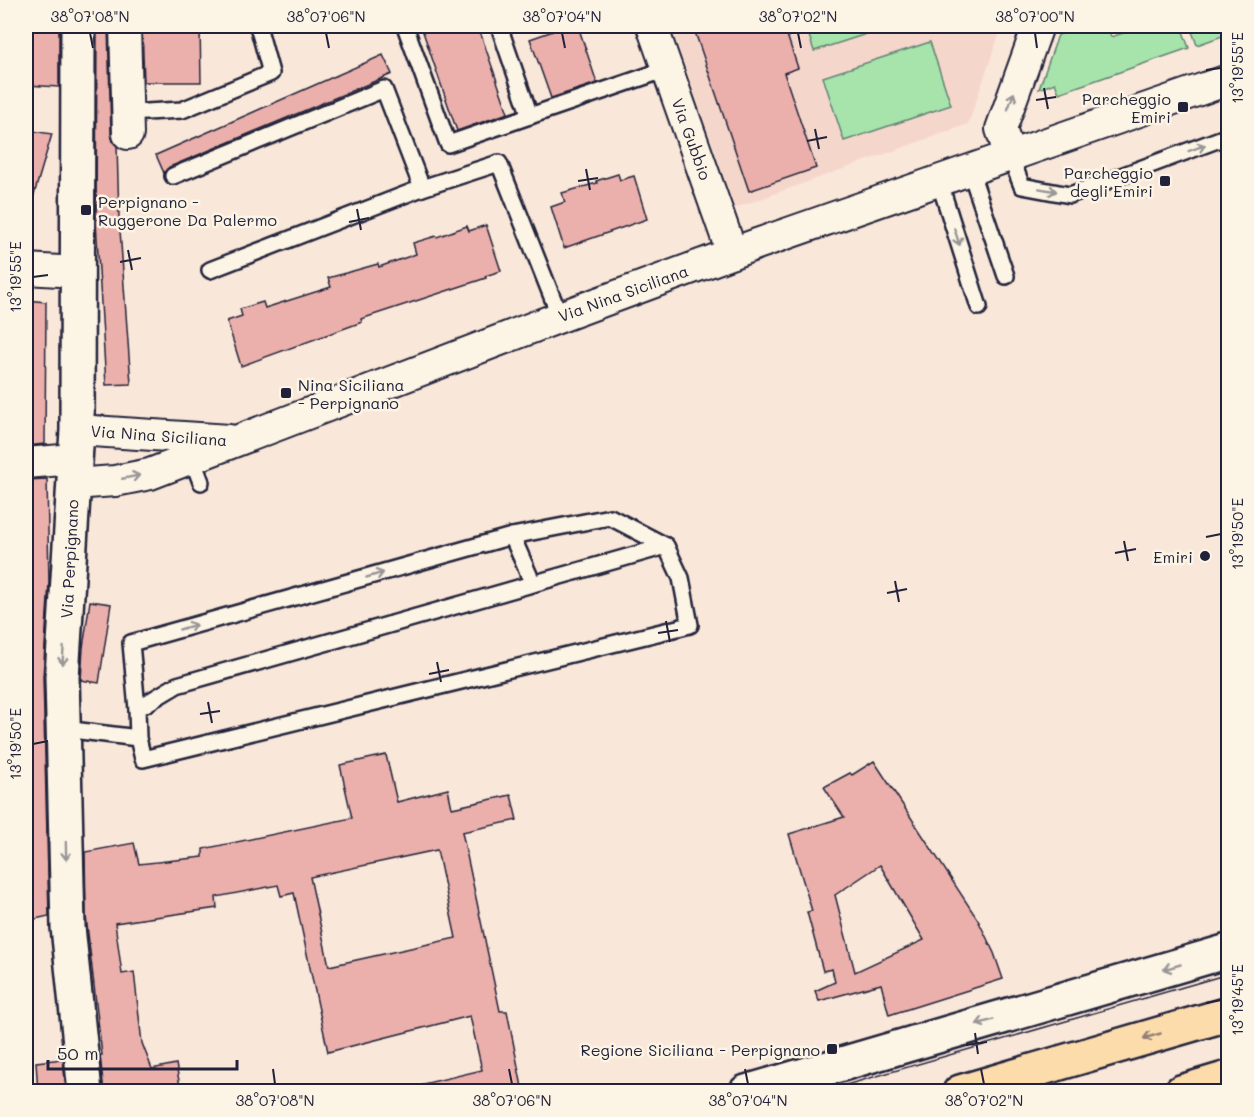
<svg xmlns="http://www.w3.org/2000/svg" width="1254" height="1117" viewBox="0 0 1254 1117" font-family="Mali,sans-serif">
<rect width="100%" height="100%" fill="#f9e7d9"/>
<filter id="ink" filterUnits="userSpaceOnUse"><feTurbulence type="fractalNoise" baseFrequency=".0167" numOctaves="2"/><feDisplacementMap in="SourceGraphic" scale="12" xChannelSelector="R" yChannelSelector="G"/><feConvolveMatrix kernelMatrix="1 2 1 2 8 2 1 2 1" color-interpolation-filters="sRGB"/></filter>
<g filter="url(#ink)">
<!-- built -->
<polygon fill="#f5d6cb" points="671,26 1002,26 968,124 735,208"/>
<!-- green -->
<g fill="#a6e4ac" stroke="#648374" stroke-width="1.5">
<polygon points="806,26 891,26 814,51"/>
<polygon points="1085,26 1108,26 1111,37 1144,26 1181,26 1189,48 1059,93 1055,83 1039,89 1058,35"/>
<polygon points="1190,26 1228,26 1228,34 1197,45"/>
<polygon points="930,42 951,105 844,141 823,77"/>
</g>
<!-- building -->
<g fill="#ebb0ab" stroke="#22223b" stroke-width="1.5" fill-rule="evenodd">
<polygon points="26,26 59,26 59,87 26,85"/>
<polygon points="97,26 108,26 111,134 113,142 117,146 119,216 131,384 106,385 96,221"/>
<polygon points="142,26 200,26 201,82 144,82"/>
<polygon points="421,26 478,26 508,113 457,131"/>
<polygon points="551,26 578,26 597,83 551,98 530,39 553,31"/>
<polygon points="693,26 784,26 798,68 784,73 816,168 749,191"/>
<polygon points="383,55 392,74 169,167 164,173 156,155"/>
<polygon points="26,130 52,134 30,208 26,207"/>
<polygon points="618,174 620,180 634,176 647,219 564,248 551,207 565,202 562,193 597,183 596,181"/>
<polygon points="486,225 501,271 485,276 486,278 361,319 362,322 241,366 227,321 242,316 240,309 263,302 265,308 331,287 328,278 378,264 379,267 416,254 413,243 436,236 437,237 467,226 469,231"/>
<polygon points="26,300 46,302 45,444 26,446"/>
<polygon points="47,479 49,582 43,677 49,916 26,921 26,480"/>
<polygon points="90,601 111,604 99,683 81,680 83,648"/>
<path d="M386,755L397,802L448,789L452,808L511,795L517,820L462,832L500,1011H507L523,1092H424L423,1084L482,1070L470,1016L328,1052L294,893L281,896L278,885L216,897L217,908L115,923L122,974L134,972L142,1043L152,1069L176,1064L181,1092H104L100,1055H102L86,916L85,852L134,843L139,864L203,857V849L352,818L340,765ZM437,850L456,938L329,966L310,877Z"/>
<path d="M874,761L978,920L994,953L1003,979L889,1015L881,984L819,1001L815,991L835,982L832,969L823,971L807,912L812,911L789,834L844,817L824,787L850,773L852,775ZM880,865L924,940L855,972L835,895Z"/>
<polygon points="63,1059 66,1092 38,1092 36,1062"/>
</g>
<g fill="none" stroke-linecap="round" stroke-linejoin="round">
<defs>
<g id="lane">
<polyline points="405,26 448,144 667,69"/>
<polyline points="499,26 530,116"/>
<polyline points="128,113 182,110 271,73 258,26"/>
<polyline points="1010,156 1022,186 1070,195 1228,136"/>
<polyline points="970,170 1006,276"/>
<polyline points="173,176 384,89 422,188"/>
<polyline points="939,181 979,307"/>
<polyline points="210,270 422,188 499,163 560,317"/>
<polyline points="192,458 201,482"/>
<polyline points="512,536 533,584"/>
<polyline points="137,709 131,643 512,536 610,517 666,546"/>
<polyline points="64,729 138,738 143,759 690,625 681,578 666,546 177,685 137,709 138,738"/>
</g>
<g id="street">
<polyline points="125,26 128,134"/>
<polyline points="652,26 732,253"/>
<polyline points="1010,156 1001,129 1038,26"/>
<polyline points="26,269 77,272"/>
<polyline points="77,430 229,440"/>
<polyline points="26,463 74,459"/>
<polyline points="73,484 115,481 150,474 560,317 757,244 1228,80"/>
</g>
<g id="secondary">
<polyline points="78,26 77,430 62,677 68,927 85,1092"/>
<polyline points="746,1092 1228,951"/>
</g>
<g id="primary">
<polyline points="960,1092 1228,1014"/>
<polyline points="1181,1092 1228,1078"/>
</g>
</defs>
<!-- lane casing -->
<use href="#lane" stroke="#22223b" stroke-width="20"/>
<!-- street casing -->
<use href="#street" stroke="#22223b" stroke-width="34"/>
<!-- secondary casing -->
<use href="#secondary" stroke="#22223b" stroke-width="38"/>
<!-- primary casing -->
<use href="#primary" stroke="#22223b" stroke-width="38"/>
<!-- lane -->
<use href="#lane" stroke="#fcf5e5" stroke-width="15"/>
<!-- street -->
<use href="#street" stroke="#fcf5e5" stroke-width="30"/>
<!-- secondary -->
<use href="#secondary" stroke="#fcf5e5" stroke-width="33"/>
<!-- primary -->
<use href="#primary" stroke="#fddcac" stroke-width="33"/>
<!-- tram -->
<polyline stroke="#22223b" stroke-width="1.5" points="822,1092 1228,974"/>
</g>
<!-- one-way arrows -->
<defs><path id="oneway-shaft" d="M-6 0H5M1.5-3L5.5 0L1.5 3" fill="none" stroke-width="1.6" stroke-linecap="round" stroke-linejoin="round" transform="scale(1.5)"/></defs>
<g stroke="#9a9698">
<use href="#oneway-shaft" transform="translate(1011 101) rotate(-70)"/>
<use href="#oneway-shaft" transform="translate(1197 148) rotate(-20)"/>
<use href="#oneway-shaft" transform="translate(1048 190) rotate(10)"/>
<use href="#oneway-shaft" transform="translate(957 237) rotate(72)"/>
<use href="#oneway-shaft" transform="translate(131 477) rotate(-11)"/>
<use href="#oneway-shaft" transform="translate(375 575) rotate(-16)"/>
<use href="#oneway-shaft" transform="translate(188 627) rotate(-16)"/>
<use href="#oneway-shaft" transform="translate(63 656) rotate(94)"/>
<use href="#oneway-shaft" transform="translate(66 851) rotate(89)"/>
<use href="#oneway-shaft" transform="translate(1172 967) rotate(164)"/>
<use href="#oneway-shaft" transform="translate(985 1022) rotate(164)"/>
</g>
<use stroke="#907f74" href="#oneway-shaft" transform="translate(1152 1036) rotate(164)"/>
</g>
<!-- ticks -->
<path fill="none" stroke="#22223b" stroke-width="2" d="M90,33L93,48M326,33L329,48M562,33L565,48M798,33L801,48M1035,33L1037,48M1206,70L1221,68M1044,88L1048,109M1036,100L1056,97M815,129L819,149M807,141L827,137M586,169L590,190M578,181L598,178M357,209L361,230M349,222L369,218M128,250L132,270M120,262L141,258M33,277L48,275M1206,537L1221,534M1124,541L1128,561M1115,553L1136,549M895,581L899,602M887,593L907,589M666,621L670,642M658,633L678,630M437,662L441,682M429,674L449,670M208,702L212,723M200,714L220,711M33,744L48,741M1206,1003L1221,1000M975,1033L978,1054M966,1045L987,1042M273,1069L275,1084M509,1069L512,1084M745,1069L748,1084M981,1069L984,1084"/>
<!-- markers -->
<g fill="#22223b" stroke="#fcf5e5" stroke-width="2">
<rect x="1177" y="101" width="12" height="12" rx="3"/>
<rect x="1159" y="175" width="12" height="12" rx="3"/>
<rect x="80" y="204" width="12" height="12" rx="3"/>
<rect x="280" y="387" width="12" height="12" rx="3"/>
<circle cx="1205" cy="556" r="6"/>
<rect x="826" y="1043" width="12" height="12" rx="3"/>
</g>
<g text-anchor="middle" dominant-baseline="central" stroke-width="5" stroke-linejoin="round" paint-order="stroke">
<!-- poi labels -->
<g font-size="16" fill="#22223b" stroke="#fcf5e5" text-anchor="end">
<text x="1171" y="98">Parcheggio<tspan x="1171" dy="18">Emiri</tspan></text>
<text x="1153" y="172">Parcheggio<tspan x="1153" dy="18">degli Emiri</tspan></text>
<text x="98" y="201" text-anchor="start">Perpignano -<tspan x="98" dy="18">Ruggerone Da Palermo</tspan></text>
<text x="298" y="384" text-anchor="start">Nina Siciliana<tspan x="298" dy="18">- Perpignano</tspan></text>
<text x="1193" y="556">Emiri</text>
<text x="820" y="1049">Regione Siciliana - Perpignano</text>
</g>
<!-- street labels -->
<g font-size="16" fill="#22223b" stroke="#fcf5e5">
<text transform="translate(692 139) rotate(70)">Via Gubbio</text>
<text transform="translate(623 293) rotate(-20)">Via Nina Siciliana</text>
<text transform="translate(159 435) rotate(4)">Via Nina Siciliana</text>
<text transform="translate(69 559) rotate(-87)">Via Perpignano</text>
</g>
</g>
<!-- margin -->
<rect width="1254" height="1117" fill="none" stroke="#fcf5e5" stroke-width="66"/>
<!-- scale -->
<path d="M48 1060v9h189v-9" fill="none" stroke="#22223b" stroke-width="3"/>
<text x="57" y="1060" font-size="18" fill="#22223b" stroke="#fcf5e5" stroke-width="4.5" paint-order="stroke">50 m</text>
<rect x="33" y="33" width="1188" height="1051" fill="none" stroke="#22223b" stroke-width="2"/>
<g font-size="15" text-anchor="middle" fill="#22223b">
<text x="90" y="22">38°07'08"N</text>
<text x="326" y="22">38°07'06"N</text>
<text x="562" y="22">38°07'04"N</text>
<text x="798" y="22">38°07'02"N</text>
<text x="1035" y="22">38°07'00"N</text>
<text transform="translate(1238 68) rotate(-90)" y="5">13°19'55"E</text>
<text transform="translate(16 277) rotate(-90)" y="5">13°19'55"E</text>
<text transform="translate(1238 534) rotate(-90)" y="5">13°19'50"E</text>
<text transform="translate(16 744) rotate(-90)" y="5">13°19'50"E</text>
<text transform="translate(1238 1000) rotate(-90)" y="5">13°19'45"E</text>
<text x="275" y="1106">38°07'08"N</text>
<text x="512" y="1106">38°07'06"N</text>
<text x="748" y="1106">38°07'04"N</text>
<text x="984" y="1106">38°07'02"N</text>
</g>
</svg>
